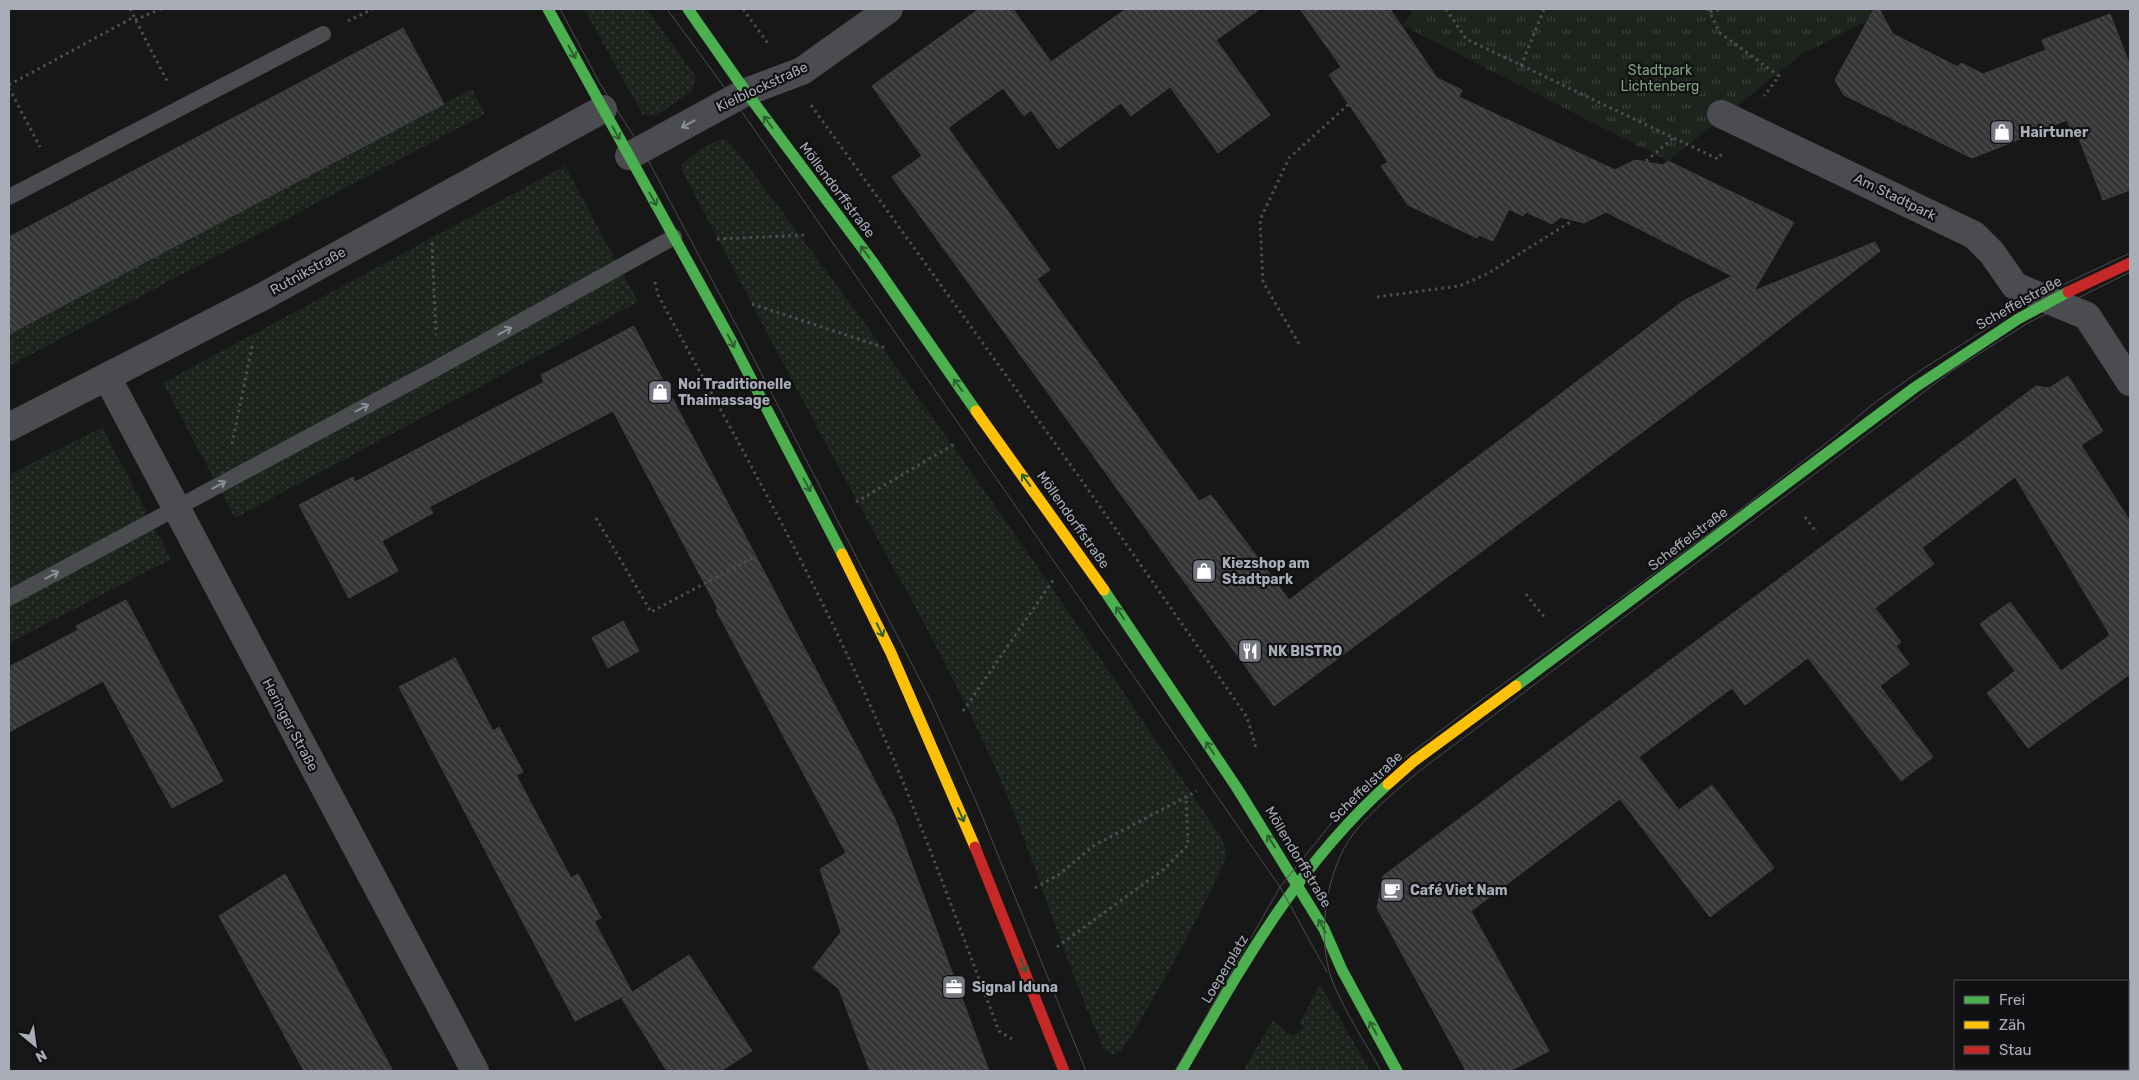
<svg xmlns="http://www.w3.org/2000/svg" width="2139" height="1080" viewBox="0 0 2139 1080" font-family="Rubik,sans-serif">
<defs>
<pattern id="grass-dots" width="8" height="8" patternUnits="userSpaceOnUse" patternTransform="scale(1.25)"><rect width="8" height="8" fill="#1d241e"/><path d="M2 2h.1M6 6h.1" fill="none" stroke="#3b413d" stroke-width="1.8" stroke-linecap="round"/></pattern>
<pattern id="park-tufts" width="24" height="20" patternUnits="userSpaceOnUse" patternTransform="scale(1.25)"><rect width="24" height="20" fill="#1d241e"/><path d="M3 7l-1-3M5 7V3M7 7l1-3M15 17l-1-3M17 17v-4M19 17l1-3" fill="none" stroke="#3b413d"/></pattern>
<pattern id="building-back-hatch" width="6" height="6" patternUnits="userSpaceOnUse" patternTransform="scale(1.25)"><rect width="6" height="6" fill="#353536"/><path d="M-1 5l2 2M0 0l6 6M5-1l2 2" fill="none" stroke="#4f5051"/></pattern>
</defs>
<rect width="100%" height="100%" fill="#171717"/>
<!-- grass -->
<g fill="url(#grass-dots)">
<polygon points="584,9 647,9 695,76 693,90 656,116 643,115"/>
<polygon points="472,89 485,114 9,366 9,334"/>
<path d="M724,139L732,145C904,371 1065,603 1222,839C1223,843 1226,849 1226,854C1225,872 1135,1036 1119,1053L1114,1055L1105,1051C1062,957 1035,857 993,763C955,676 907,593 862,510C801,398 742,285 683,172L681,165C692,154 709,142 724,139Z"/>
<polygon points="565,166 638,302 235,518 163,383"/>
<polygon points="102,427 171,559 9,643 9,475"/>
<polygon points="1320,984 1370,1071 1243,1071 1273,1020 1292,1036 1303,1029 1300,1022"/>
</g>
<!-- park -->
<polygon fill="url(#park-tufts)" points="1409,9 1890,9 1802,54 1668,161 1402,25 1412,13"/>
<!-- building -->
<g fill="url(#building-back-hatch)" stroke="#3f4043">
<polygon points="979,9 1013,9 1051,62 1126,9 1260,9 1216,40 1270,115 1218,153 1170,87 1131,116 1121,103 1058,149 1031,110 1024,116 1003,88 948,128 1050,270 1037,279 1199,501 1211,495 1289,600 1683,301 1732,276 1606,212 1584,223 1561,217 1552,224 1526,212 1523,216 1509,209 1493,241 1479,235 1477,238 1408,205 1381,166 1388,162 1329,75 1341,67 1300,9 1390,9 1437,78 1462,90 1459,97 1615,170 1635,160 1663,165 1668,161 1794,222 1754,291 1875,242 1880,251 1731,366 1274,706 892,177 922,156 872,86"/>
<polygon points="1874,9 1879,9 1893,34 1958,67 1961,63 1983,74 2046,50 2042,40 2110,14 2130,65 2130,190 2103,200 2078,136 2074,137 2067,120 1972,158 1844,95 1835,80"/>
<polygon points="403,28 444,104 9,334 9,237"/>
<polygon points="634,326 895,819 989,1071 870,1071 839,989 813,968 841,932 820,869 846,853 716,610 718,609 613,411 429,507 433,513 382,541 398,571 349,598 299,505 353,477 355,482 544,382 541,375"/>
<polygon points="2068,376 2103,431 2081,445 2130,521 2130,674 2028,748 1987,693 2015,671 1980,624 2010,602 2061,671 2110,635 2015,477 1922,548 1934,564 1875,608 1901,642 1896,646 1909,664 1880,686 1933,757 1901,781 1808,658 1745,705 1732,688 1639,757 1679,810 1712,785 1774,868 1710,917 1620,799 1471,911 1549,1051 1510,1071 1466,1071 1377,908 1383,876 2036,386 2049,388"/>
<polygon points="126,600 223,781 172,808 103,681 9,732 9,667 78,630 76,626"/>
<polygon points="623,621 639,651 608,668 592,638"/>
<polygon points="455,658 493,731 499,727 523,772 516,775 571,878 578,874 601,918 594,921 632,992 575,1021 399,687"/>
<polygon points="285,874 393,1071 304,1071 219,916"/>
<polygon points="689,955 752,1051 721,1071 667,1071 622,999"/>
</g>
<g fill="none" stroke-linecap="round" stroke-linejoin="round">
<!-- path -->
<g stroke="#4d4e52" stroke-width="3" stroke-dasharray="2.5 4" stroke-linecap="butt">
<polyline points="130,9 167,81"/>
<polyline points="743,9 769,45"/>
<polyline points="1446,9 1466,39 1718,159 1722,153"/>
<polyline points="1708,9 1720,33 1779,76 1764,96"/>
<polyline points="1710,12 1722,9"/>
<polyline points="135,20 161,9"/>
<polyline points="348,21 373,9"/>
<polyline points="1521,66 1544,9"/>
<polyline points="9,85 134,17"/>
<polyline points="9,88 40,147"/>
<polyline points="811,105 1080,478 1247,717 1256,748"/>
<polyline points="1646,161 1673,138"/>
<polyline points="717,239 808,235"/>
<polyline points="432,243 436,335"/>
<path d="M655,282L658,295C731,430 808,564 870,705C918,812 957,922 999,1031L1012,1039"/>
<polyline points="1377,297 1459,286 1487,274 1572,221"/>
<polyline points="752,304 886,348"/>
<polyline points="1299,344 1263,282 1260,220 1289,158 1349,104"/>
<polyline points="232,444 253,342"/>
<polyline points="856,502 956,443"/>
<polyline points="1805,517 1817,533"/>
<polyline points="596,518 651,612 756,556"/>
<polyline points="1526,594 1545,618"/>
<polyline points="963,711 1054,579"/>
<polyline points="1035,888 1060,874 1093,846 1197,791"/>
<polyline points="1057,947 1164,869 1188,845 1186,797"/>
</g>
<!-- lane -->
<g stroke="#4b4c50" stroke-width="16">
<polyline points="9,197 323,34"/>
<polyline points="9,598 437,368 674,237"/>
</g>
<!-- street -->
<g stroke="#4b4c50" stroke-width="28">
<polyline points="1721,114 1974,235 1992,253 2015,286 2087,316 2130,382"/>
<polyline points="629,156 746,92 802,71 889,9"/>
<polyline points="107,377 475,1071"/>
<polyline points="9,427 262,297 603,109"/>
</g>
<!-- fast -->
<g stroke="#4caf50" stroke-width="11">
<polyline points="548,9 732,342 842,554"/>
<polyline points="688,9 746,92 872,261 976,411"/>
<polyline points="1104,590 1237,788 1324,929 1342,970 1397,1071"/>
<polyline points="1516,686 1914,388 2018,319 2068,292"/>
<path d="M1181,1071C1242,966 1296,867 1388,784"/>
</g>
<!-- slow -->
<g stroke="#ffc107" stroke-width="11">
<polyline points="976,411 1104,590"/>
<polyline points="842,554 891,653 975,847"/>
<polyline points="1388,784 1414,761 1516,686"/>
</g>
<!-- jam -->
<g stroke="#c62828" stroke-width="11">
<polyline points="2068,292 2130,263"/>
<polyline points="975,847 1064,1071"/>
</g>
<!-- tram -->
<g stroke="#4b4c4f" stroke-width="1">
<polyline points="560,9 599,82 642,149 742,336 931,701 978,806 1086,1071"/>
<polyline points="667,9 733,99 1280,887 1327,972"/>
<polyline points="1175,1071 1280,887 1333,821 1386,772 1473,706 1715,529 1829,441 1873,404 1924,368 2039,296 2130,253"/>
<path d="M1381,1071C1365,1042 1344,1011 1332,980C1316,937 1326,869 1354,833C1372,810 1396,791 1418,772L1953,370L2028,323L2130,272"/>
</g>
</g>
<!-- one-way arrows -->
<defs><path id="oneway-shaft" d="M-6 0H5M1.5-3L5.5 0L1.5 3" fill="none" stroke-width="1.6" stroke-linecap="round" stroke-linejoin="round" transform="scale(1.25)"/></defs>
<g stroke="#2e6032">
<use href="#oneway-shaft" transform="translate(572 52) rotate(61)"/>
<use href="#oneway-shaft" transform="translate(768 122) rotate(-127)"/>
<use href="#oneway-shaft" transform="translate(616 133) rotate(61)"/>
<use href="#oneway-shaft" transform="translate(653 199) rotate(61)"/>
<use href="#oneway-shaft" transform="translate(865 252) rotate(-127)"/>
<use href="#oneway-shaft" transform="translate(731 341) rotate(62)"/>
<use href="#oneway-shaft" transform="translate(958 385) rotate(-126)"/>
<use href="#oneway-shaft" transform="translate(1026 480) rotate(-126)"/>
<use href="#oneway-shaft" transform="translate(807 485) rotate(62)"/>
<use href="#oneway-shaft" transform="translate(1120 613) rotate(-124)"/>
<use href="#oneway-shaft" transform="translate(880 630) rotate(64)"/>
<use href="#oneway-shaft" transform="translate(1210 748) rotate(-124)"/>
<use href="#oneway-shaft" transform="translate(961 815) rotate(66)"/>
<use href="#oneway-shaft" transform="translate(1271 841) rotate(-122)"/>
<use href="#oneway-shaft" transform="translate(1322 926) rotate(-118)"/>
<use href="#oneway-shaft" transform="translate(1023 965) rotate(69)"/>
<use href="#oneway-shaft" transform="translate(1373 1028) rotate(-119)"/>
</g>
<g stroke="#8c9099">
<use href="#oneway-shaft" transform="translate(688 124) rotate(151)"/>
<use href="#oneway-shaft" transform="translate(505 331) rotate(-29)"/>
<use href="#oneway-shaft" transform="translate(362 408) rotate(-28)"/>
<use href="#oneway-shaft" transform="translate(219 485) rotate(-28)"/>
<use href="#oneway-shaft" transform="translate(52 575) rotate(-28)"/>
</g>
<!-- icons -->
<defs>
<symbol id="shop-square" viewBox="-11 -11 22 22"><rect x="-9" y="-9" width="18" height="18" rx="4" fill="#757880" stroke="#111113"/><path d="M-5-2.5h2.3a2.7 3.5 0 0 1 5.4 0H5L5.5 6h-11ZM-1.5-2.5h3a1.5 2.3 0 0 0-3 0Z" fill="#fff"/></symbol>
<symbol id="restaurant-square" viewBox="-11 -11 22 22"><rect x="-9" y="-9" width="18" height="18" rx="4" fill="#757880" stroke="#111113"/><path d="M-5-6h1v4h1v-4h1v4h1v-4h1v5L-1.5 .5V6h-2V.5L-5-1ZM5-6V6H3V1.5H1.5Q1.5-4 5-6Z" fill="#fff"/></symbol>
<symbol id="cafe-square" viewBox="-11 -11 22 22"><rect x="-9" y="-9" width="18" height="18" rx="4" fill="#757880" stroke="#111113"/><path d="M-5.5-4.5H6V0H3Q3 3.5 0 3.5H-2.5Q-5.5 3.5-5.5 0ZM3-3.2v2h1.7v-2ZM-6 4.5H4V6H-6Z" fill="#fff"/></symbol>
<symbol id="office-square" viewBox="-11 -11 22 22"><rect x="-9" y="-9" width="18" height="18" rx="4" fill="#757880" stroke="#111113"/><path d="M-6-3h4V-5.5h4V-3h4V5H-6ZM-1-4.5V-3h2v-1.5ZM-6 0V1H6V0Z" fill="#fff"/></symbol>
</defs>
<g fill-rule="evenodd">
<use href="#shop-square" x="1988" y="118" width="28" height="28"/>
<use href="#shop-square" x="646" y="378" width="28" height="28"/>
<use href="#shop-square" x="1190" y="557" width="28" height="28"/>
<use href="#restaurant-square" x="1236" y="637" width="28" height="28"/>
<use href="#cafe-square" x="1378" y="876" width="28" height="28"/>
<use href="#office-square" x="940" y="973" width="28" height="28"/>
</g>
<g text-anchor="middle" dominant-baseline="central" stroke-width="4.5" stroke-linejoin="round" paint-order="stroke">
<!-- park labels -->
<g font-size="14" fill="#7fa381" stroke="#111113">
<text x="1660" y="70">Stadtpark<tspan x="1660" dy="16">Lichtenberg</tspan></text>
</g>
<!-- street labels -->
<g font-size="14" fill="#a8adb8" stroke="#111113">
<text transform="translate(762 87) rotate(-25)">Kielblockstraße</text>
<text transform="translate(837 190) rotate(53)">Möllendorffstraße</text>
<text transform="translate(1895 197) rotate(26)">Am Stadtpark</text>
<text transform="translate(308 271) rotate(-29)">Rutnikstraße</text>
<text transform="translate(2019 303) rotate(-29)">Scheffelstraße</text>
<text transform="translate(1073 520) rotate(55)">Möllendorffstraße</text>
<text transform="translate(1688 539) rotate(-37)">Scheffelstraße</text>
<text transform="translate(290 725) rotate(62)">Heringer Straße</text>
<text transform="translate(1366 787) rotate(-44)">Scheffelstraße</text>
<text transform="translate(1298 857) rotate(59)">Möllendorffstraße</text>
<text transform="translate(1225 969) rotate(-59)">Loeperplatz</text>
</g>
<!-- poi labels -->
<g font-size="14" font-weight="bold" fill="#a8adb8" stroke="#111113" text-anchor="start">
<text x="2020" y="132">Hairtuner</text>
<text x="678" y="384">Noi Traditionelle<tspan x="678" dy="16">Thaimassage</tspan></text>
<text x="1222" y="563">Kiezshop am<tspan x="1222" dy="16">Stadtpark</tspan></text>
<text x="1268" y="651">NK BISTRO</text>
<text x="1410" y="890">Café Viet Nam</text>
<text x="972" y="987">Signal Iduna</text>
</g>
</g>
<!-- border -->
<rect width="2139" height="1080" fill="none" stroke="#a8adb8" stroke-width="20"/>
<!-- legend -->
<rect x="1954" y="980" width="175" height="90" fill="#111113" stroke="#4d4f55"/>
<rect x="1964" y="996" width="25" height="8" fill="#4caf50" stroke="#4d4f55"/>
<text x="1999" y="1005" font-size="15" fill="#a8adb8">Frei</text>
<rect x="1964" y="1021" width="25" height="8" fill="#ffc107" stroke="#4d4f55"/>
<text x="1999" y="1030" font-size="15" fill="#a8adb8">Zäh</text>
<rect x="1964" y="1046" width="25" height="8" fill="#c62828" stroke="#4d4f55"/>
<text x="1999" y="1055" font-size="15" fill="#a8adb8">Stau</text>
<!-- north arrow -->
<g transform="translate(35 1045) rotate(151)" stroke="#111113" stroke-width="4" paint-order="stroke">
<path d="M0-4L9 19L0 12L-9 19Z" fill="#a8adb8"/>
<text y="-8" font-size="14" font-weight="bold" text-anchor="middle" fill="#a8adb8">N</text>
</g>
</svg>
